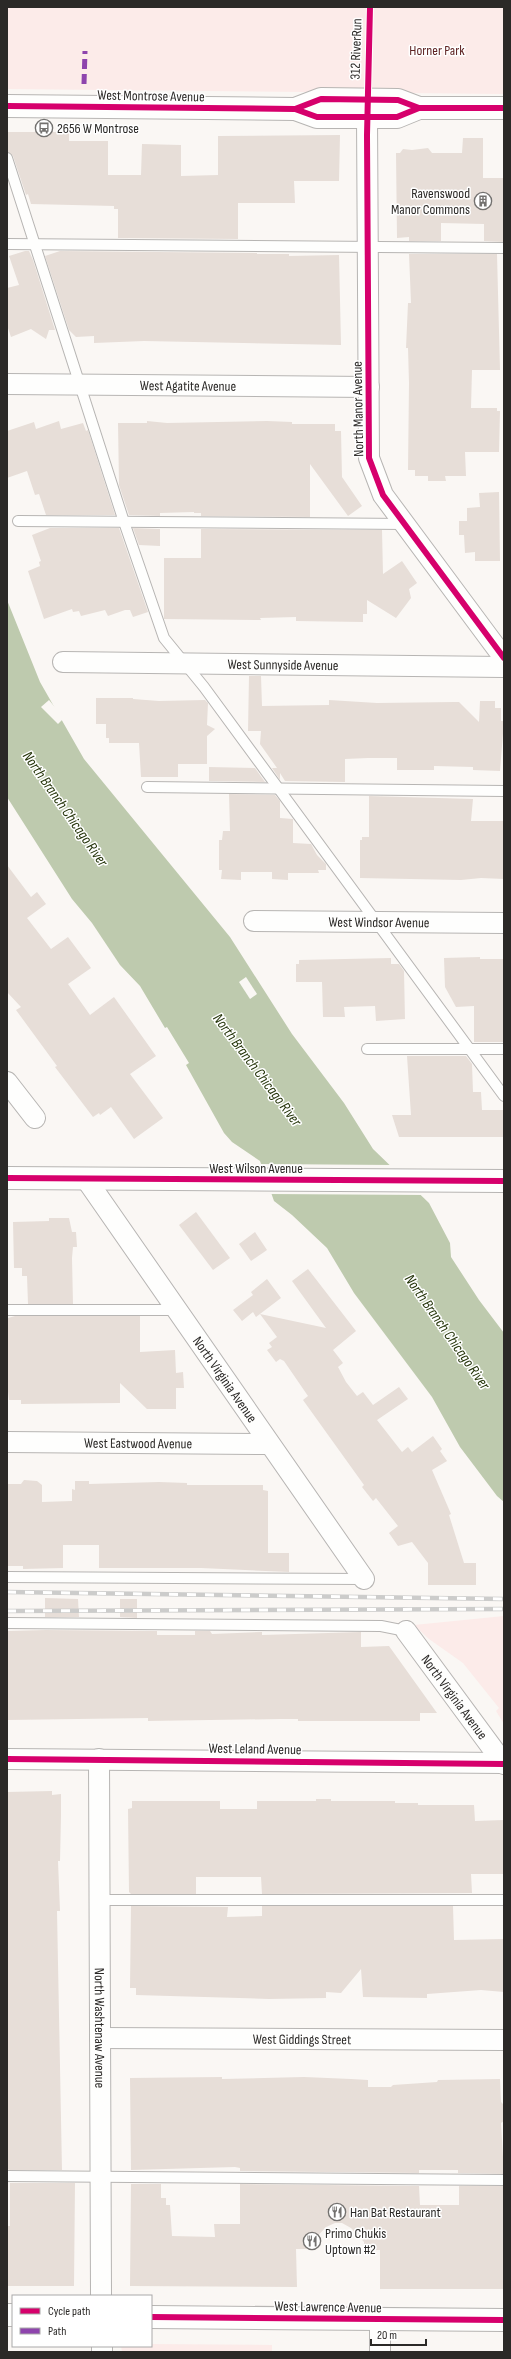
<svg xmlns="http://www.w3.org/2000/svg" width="511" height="2359" viewBox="0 0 511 2359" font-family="'Sofia Sans Condensed',sans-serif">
<rect width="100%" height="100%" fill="#faf7f4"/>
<!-- green -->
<g fill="#fcebe9">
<polygon points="7,7 504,7 504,94 7,89"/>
<polygon points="504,1616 504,1724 496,1711 499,1708 463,1663 429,1639 414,1625"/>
<polygon points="151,2344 272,2345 272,2352 122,2352 121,2346 151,2346"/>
</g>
<!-- water -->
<polygon fill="#becaae" points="7,600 40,682 84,759 230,937 292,1034 344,1103 373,1149 429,1203 450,1243 451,1257 479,1300 504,1333 504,1502 497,1496 460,1447 432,1397 354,1293 327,1248 292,1215 274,1201 260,1161 232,1142 224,1133 186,1065 189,1063 167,1027 165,1028 140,986 120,965 92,923 72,899 7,797"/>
<!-- pier -->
<g fill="#faf7f4">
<polygon points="49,700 64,718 58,724 41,707"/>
<polygon points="246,977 257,994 250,999 239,982"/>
<polygon points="259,1164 393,1165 424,1195 269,1194"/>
</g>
<!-- building -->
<g fill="#e7ded8">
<polygon points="7,132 69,132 69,141 108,141 108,175 141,175 142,144 181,145 181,176 218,175 218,136 340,135 339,181 294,181 295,203 238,203 238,239 118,238 118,209 114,209 114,206 31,204 28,194 26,195 13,156 7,152"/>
<polygon points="463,138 483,138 483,178 504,178 504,242 484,241 484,224 441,223 441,241 409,241 409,237 397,238 396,153 400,153 403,149 412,150 428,148 432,153 462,153"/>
<polygon points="25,251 29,251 33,260 55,330 49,330 46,339 31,329 11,337 7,325 7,288 19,285 9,256"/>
<polygon points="60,251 257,253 257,254 289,254 289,256 339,255 341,345 144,341 94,343 94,336 76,337 69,330 45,256"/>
<polygon points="409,254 497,254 500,370 472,370 471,408 497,408 497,411 500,411 499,452 465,452 466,476 445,476 446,481 428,481 428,476 415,476 415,470 408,470 409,383 408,348 406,348 408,303 411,303"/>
<polygon points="59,421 61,429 83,423 86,431 88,430 115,515 46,515 39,494 35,495 27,471 7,478 7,431 34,422 36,429"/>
<polygon points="147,421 167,423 267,421 292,422 292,424 335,424 335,431 341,431 342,477 362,506 348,516 310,464 310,517 201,516 201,513 194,513 194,512 160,513 160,516 129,515 119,485 118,423 147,423"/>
<polygon points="499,492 500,561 475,561 475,552 465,553 464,535 459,535 459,521 467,521 467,508 480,507 479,493"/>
<polygon points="50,528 119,528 148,612 133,617 130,610 125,610 108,616 105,610 81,616 79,611 73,612 72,609 44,619 28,571 40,566 39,562 41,561 32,535"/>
<polygon points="133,528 160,529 160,546 139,545"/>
<polygon points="201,529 382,530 383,574 402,561 417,583 409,589 411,598 396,618 367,600 367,614 363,614 363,622 296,621 296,617 260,618 261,620 164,619 164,558 201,558"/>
<polygon points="249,676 261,676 262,706 329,705 329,700 377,703 454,702 459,702 479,722 480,701 495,701 495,708 501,708 501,721 504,721 500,771 473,770 473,767 434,766 434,770 397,770 397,758 368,758 345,759 345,782 285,781 280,773 280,780 272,768 277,768 260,744 261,731 248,731"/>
<polygon points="96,698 133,698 133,699 159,701 205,700 208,703 207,725 215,729 207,736 207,764 178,764 178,777 141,777 139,743 109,743 109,738 106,738 106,724 96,724"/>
<polygon points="209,767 255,768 265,782 209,781"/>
<polygon points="229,794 275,795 280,801 280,818 293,819 293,843 311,844 317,855 326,864 326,870 318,870 319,873 288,873 288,880 272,879 272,872 241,872 241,880 221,879 222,870 219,870 219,840 222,840 223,831 230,831"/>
<polygon points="369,796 473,799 471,821 504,821 504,879 481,878 461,880 360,878 360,840 362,840 362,837 369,837"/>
<polygon points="7,865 31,897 37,892 46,904 27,918 51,949 68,937 91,968 68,984 90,1015 114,997 156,1056 130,1074 163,1118 134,1139 111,1107 100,1115 99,1113 93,1117 55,1067 57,1066 16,1010 21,1007 7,992"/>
<polygon points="480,957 480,959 504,959 504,1042 474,1042 474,1006 456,1007 445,987 444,958"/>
<polygon points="391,958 391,964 399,964 404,971 405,1019 376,1021 375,1006 344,1007 345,1017 323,1017 322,982 296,982 296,964 299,964 299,960"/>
<polygon points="407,1056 466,1056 472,1064 473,1092 481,1092 482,1110 504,1110 504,1137 399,1137 392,1115 411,1115"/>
<polygon points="196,1212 230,1258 213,1270 179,1225"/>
<polygon points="49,1218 69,1218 72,1232 76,1232 77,1247 73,1247 72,1258 73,1304 28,1304 27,1276 22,1276 22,1268 14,1268 13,1222 49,1221"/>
<polygon points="255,1232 267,1250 251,1261 239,1244"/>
<polygon points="308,1269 356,1331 333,1350 343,1363 338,1367 346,1382 357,1396 363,1392 373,1405 399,1387 408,1399 377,1420 402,1452 408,1447 412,1452 433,1436 442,1449 440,1451 447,1461 432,1470 451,1514 449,1515 464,1563 476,1563 476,1585 428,1585 428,1563 412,1542 398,1546 389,1533 398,1526 376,1498 373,1501 362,1487 364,1485 303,1400 308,1396 284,1361 280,1359 276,1362 267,1350 272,1347 269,1343 277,1337 260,1314 326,1328 292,1281"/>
<polygon points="267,1279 281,1298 256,1317 253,1312 242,1321 233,1310 253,1295 251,1292"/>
<polygon points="15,1316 140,1316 140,1352 175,1350 176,1373 183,1372 184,1388 176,1388 176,1409 147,1409 120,1383 120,1403 21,1404 21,1400 9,1400 7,1383 8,1318"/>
<polygon points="24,1480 37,1481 42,1485 42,1502 72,1501 72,1489 75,1490 75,1481 89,1481 89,1484 159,1482 187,1483 187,1485 263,1485 263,1490 268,1491 268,1553 289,1553 289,1572 201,1568 99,1568 99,1545 63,1545 63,1568 23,1569 23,1566 7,1566 7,1484 21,1484"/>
<polygon points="45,1598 78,1599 79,1617 45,1617"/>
<polygon points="120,1599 137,1599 137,1618 120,1617"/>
<polygon points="46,1630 157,1631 157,1635 195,1635 195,1631 210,1631 212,1634 262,1632 262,1635 361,1632 361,1647 389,1646 437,1713 420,1713 420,1721 298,1721 298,1719 280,1719 148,1721 148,1718 7,1720 7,1631"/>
<polygon points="52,1791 52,1795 61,1794 61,1816 60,1861 58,1861 60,1911 57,1911 62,2170 10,2170 7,2169 7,1792"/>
<polygon points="316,1799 331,1799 331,1801 395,1801 395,1803 418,1803 418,1805 474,1805 475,1821 504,1820 504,1874 471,1874 472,1893 262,1894 261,1877 196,1877 196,1894 131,1894 129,1892 128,1809 132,1808 132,1801 220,1801 220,1809 257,1809 257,1801 316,1801"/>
<polygon points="131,1906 228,1907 227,1917 262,1916 262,1906 453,1906 454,1940 504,1939 504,1992 481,1990 427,1994 427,1998 363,1997 361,1969 341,1993 326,1992 326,1998 269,1999 136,1995 136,1988 130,1988"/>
<polygon points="222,2077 222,2079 304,2077 351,2079 368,2080 368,2087 391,2087 393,2085 437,2082 438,2080 500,2079 501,2102 504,2105 504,2121 501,2123 504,2174 458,2173 458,2170 419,2170 419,2173 240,2171 240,2168 235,2167 131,2170 130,2078"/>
<polygon points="10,2183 75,2183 74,2286 7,2286 7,2226 10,2226"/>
<polygon points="131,2184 161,2184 161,2198 166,2198 166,2205 170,2205 172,2236 215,2237 214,2224 240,2224 240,2184 419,2186 420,2205 459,2205 459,2186 504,2186 504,2289 380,2289 380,2250 364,2250 364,2242 351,2228 342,2223 335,2223 326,2227 313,2241 313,2249 296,2249 297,2287 130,2286"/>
</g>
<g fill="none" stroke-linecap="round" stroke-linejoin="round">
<defs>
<g id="service">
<polyline points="7,158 124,522 164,638 204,687 504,1096"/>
<polyline points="7,244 504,248"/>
<polyline points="18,521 406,524"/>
<polyline points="147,787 504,791"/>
<polyline points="367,1049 504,1049"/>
<polyline points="7,1310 177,1310"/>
<polyline points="7,1577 364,1579"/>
<polyline points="7,1623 381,1626 406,1631"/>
<polyline points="99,1900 504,1900"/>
<polyline points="7,2176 504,2180"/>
</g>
<g id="minor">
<polyline points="367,117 369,458 383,495 504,658"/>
<path id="s1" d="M7,384L369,387"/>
<path id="s2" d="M63,662L504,667"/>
<path id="s3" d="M254,921L504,923"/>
<polyline points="7,1082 35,1118"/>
<path id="s4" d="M86,1179L364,1579"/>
<path id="s5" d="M7,1442L269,1444"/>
<path id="s6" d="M406,1631L504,1764"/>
<polyline points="7,1759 504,1763"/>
<path id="s7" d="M99,1759L101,2296"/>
<path id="s8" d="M100,2038L504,2040"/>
<polyline points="380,2319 380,2352"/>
<polyline points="102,2346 102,2352"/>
</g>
<polyline id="tertiary" points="7,1178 504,1181"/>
<g id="secondary">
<polyline points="7,106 295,109 317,117 397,117 419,108"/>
<polyline points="295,109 321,99 398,100 419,108 504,108"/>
<polyline points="7,2315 13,2315"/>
<polyline points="151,2317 504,2320"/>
</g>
</defs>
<!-- service casing -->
<use href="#service" stroke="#b7b5b3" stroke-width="12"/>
<!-- minor casing -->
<use href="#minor" stroke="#b7b5b3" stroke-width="22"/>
<!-- tertiary casing -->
<use href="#tertiary" stroke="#b7b5b3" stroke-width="24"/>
<!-- secondary casing -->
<use href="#secondary" stroke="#b7b5b3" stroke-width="24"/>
<!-- service -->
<use href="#service" stroke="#fefefd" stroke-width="10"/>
<!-- minor -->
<use href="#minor" stroke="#fefefd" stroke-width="20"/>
<!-- tertiary -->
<use href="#tertiary" stroke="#fefefd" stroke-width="22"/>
<!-- secondary -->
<use href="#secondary" stroke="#fefefd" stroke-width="22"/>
<defs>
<g id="rail">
<polyline points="7,1592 504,1599"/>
<polyline points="7,1611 504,1609"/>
</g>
</defs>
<!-- rail casing -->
<use href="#rail" stroke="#cccccb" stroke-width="4.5"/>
<!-- rail -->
<use href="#rail" stroke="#fff" stroke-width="3" stroke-dasharray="9" stroke-linecap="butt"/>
<!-- quiet -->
<polyline stroke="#8e44ad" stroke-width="5" stroke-dasharray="10 5" stroke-linecap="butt" points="84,84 85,51"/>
<defs>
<g id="cycleway">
<polyline points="370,7 367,135 369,458 383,495 504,658"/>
<polyline points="7,106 295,109 317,117 397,117 419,108"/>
<polyline points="295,109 321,99 398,100 419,108 504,108"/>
<polyline points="7,1178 504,1181"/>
<polyline points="7,1759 504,1764"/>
<polyline points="151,2317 504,2320"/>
</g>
</defs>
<!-- cycleway casing -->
<use href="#cycleway" stroke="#fff" stroke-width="8"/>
<!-- cycleway -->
<use href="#cycleway" stroke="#d6006c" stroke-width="6"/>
</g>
<!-- icons -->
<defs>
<symbol id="bus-ring" viewBox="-11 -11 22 22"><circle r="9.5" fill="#fff" stroke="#73716f" stroke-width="1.5"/><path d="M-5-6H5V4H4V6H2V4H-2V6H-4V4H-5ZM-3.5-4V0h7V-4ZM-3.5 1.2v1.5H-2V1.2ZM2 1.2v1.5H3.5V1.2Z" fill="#73716f"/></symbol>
<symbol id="building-ring" viewBox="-11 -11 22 22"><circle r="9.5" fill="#fff" stroke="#73716f" stroke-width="1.5"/><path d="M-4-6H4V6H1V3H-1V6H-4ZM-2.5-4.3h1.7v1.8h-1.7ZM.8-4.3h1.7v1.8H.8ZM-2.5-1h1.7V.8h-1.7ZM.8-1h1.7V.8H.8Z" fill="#73716f"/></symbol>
<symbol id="restaurant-ring" viewBox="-11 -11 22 22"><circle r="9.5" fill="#fff" stroke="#73716f" stroke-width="1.5"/><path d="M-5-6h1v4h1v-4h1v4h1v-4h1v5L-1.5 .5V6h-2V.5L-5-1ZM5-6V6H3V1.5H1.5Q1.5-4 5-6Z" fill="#73716f"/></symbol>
</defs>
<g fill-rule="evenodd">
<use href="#bus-ring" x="34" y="118" width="20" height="20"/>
<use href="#building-ring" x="473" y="191" width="20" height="20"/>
<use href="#restaurant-ring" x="327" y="2202" width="20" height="20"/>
<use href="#restaurant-ring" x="302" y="2231" width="20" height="20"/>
</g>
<g text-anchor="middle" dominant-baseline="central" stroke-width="3" stroke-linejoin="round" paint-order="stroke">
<!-- street labels -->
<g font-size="14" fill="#2b2927" stroke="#fff">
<text transform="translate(356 49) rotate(-88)">312 RiverRun</text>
<text transform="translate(151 96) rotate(1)">West Montrose Avenue</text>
<text stroke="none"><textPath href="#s1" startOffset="181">West Agatite Avenue</textPath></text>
<text transform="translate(358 409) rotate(-91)">North Manor Avenue</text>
<text stroke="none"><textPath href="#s2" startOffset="220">West Sunnyside Avenue</textPath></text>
<text stroke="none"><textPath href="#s3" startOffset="125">West Windsor Avenue</textPath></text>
<text x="256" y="1168">West Wilson Avenue</text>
<text stroke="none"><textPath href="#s4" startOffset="244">North Virginia Avenue</textPath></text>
<text stroke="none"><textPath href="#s5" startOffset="131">West Eastwood Avenue</textPath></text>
<text stroke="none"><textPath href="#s6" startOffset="82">North Virginia Avenue</textPath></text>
<text transform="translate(255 1749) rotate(1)">West Leland Avenue</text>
<text stroke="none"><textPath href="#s7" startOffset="269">North Washtenaw Avenue</textPath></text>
<text stroke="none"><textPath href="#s8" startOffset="202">West Giddings Street</textPath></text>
<text transform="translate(328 2307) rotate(1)">West Lawrence Avenue</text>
</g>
<!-- park labels -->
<g font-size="14" fill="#5e2323" stroke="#fff">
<text x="437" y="50">Horner Park</text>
</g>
<!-- poi labels -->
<g font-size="14" fill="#2b2927" stroke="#fff" text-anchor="start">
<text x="57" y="128">2656 W Montrose</text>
<text x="470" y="193" text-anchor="end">Ravenswood<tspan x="470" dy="16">Manor Commons</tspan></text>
<text x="350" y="2212">Han Bat Restaurant</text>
<text x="325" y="2233">Primo Chukis<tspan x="325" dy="16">Uptown #2</tspan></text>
</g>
<!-- water labels -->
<g font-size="15" font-style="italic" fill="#243409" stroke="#fff">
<text transform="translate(65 809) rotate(55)">North Branch Chicago River</text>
<text transform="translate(257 1070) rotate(53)">North Branch Chicago River</text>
<text transform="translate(447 1332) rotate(55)">North Branch Chicago River</text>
</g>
</g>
<!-- border -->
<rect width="511" height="2359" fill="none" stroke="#2b2927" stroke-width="16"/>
<!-- legend -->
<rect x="12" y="2295" width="140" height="52" fill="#ffffff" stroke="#aaa9a9"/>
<rect x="20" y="2308" width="20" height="6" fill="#d6006c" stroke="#aaa9a9"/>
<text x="48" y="2315" font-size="12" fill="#2b2927">Cycle path</text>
<rect x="20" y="2328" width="20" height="6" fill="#8e44ad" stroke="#aaa9a9"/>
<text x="48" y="2335" font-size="12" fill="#2b2927">Path</text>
<!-- scale -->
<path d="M371 2339v6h55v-6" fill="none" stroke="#2b2927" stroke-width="2"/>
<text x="377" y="2339" font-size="12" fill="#2b2927" stroke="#ffffff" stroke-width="3" paint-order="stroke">20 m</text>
</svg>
